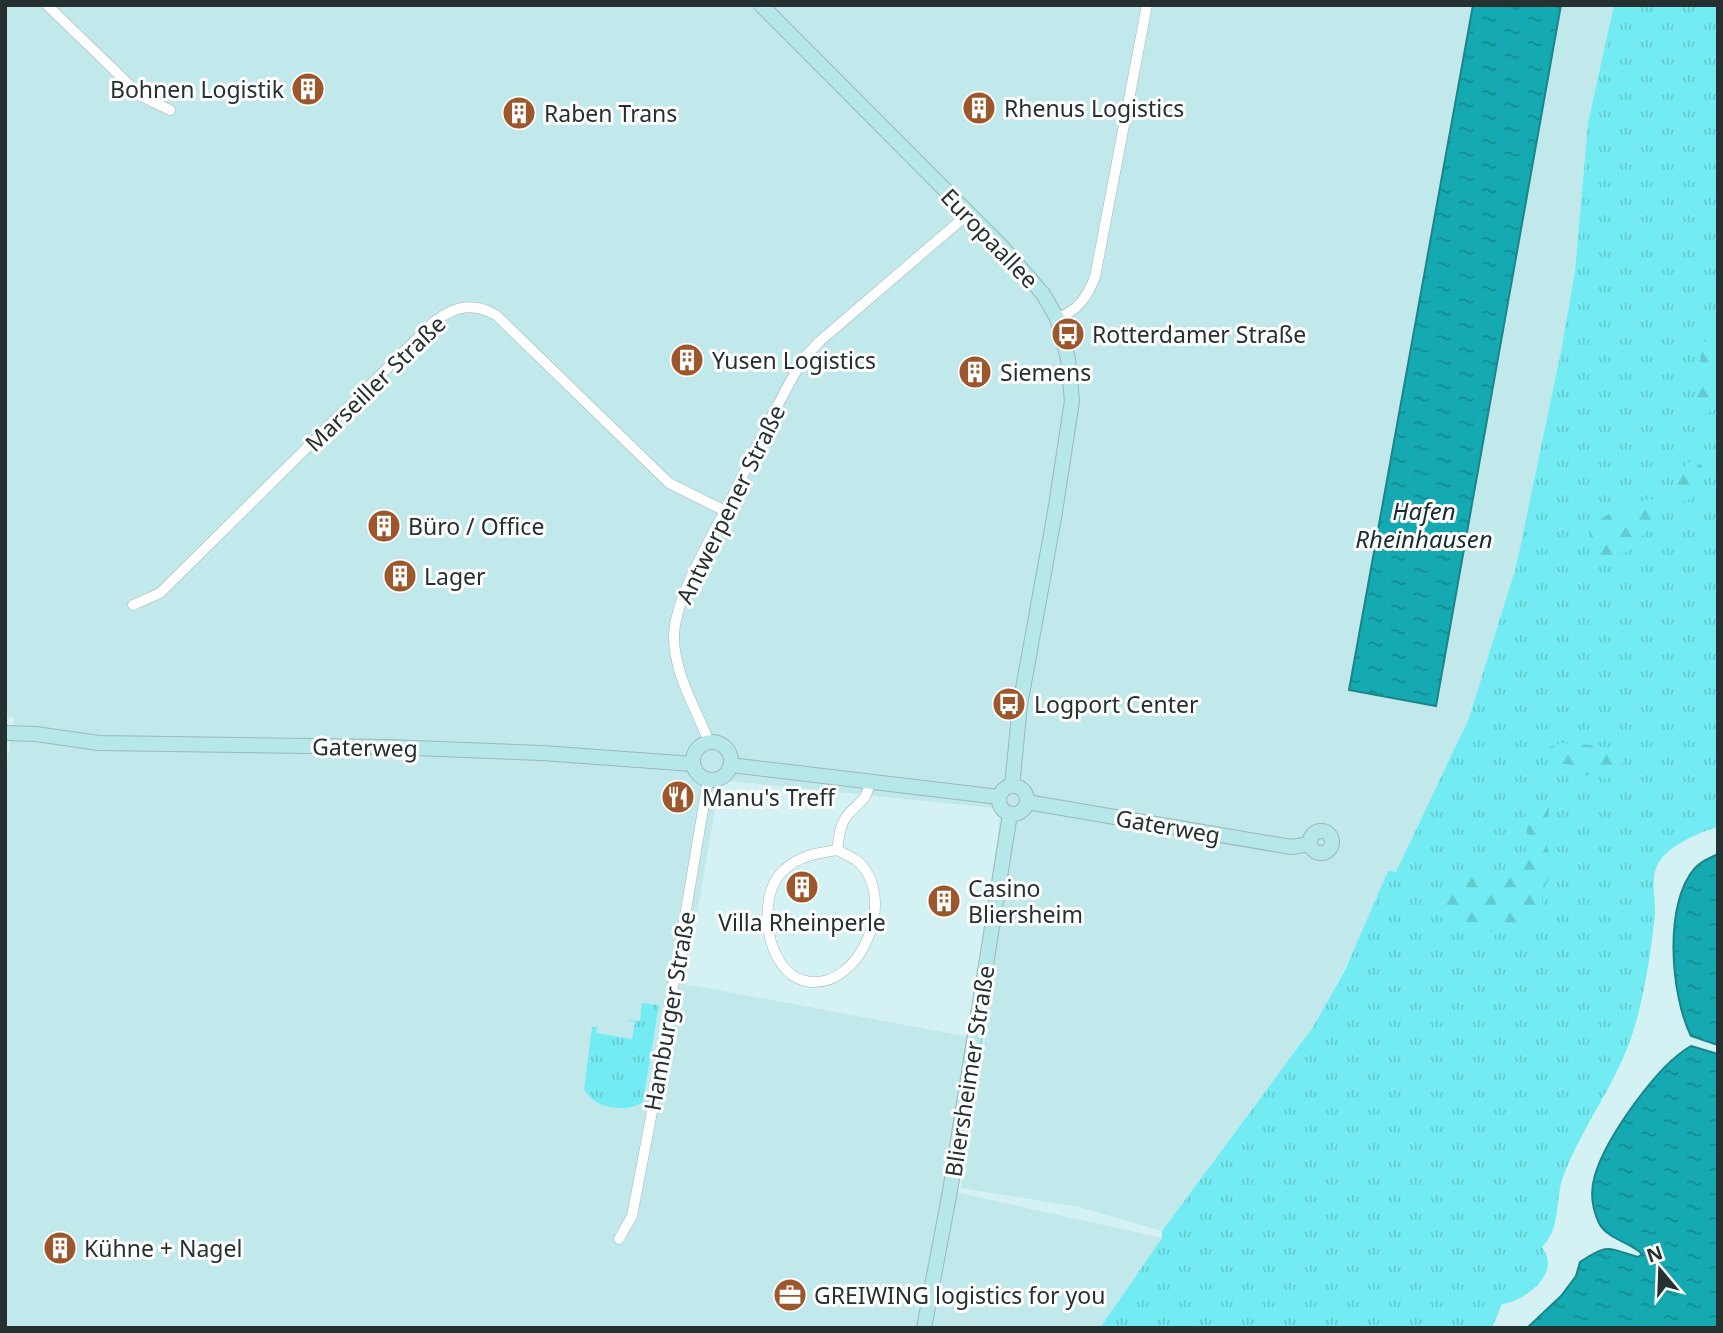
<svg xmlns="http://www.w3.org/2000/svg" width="1723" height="1333" viewBox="0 0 1723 1333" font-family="'Noto Sans',sans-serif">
<defs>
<pattern id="grass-tufts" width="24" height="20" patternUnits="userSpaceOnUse" patternTransform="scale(1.75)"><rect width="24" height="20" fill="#72ecf2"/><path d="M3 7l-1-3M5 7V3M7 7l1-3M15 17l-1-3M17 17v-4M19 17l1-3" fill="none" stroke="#63cbd0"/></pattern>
<pattern id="forest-firs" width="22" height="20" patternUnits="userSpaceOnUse" patternTransform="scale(1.75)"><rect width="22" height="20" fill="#72ecf2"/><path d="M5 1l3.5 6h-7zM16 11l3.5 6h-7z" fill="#63cbd0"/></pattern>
<pattern id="water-ripples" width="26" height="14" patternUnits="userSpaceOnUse" patternTransform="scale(1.75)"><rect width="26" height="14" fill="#15aab1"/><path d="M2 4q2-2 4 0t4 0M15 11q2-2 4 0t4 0" fill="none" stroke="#138b91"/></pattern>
</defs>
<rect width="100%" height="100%" fill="#d4f2f3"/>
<!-- built -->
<polygon fill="#c1e8ea" points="5,5 1473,5 1436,705 1561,5 1614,5 1588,123 1575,271 1561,351 1516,567 1469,718 1396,873 1313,1027 1162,1231 1079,1207 961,1188 988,1021 973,1018 1000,818 993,808 720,780 685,984 970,1037 950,1191 1162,1238 1100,1328 5,1328 5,776 14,718 5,716"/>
<!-- grass -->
<g fill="url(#grass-tufts)">
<path d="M1614,5H1718V827C1698,833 1666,846 1657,866C1650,881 1656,898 1655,914C1651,952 1645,992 1634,1029C1618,1082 1582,1126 1563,1177C1555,1200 1561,1229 1542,1247C1545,1252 1548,1257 1548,1263C1548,1283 1520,1302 1502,1304L1492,1328H1100L1162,1238V1231L1313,1027L1346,968L1388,871L1396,872L1469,718L1516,567L1561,351L1575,271L1588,123Z"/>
<path d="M642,1003L659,1005L643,1102C626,1114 593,1108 584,1089L592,1027H597L596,1033L632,1039L635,1022L625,1020L640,1021Z"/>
</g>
<!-- forest -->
<g fill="url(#forest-firs)">
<path d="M1718,327V408L1701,416L1691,414C1693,406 1696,400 1698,393C1701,369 1696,341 1718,327Z"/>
<path d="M1690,461L1699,463L1703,467L1698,496L1684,501L1675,497C1674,481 1680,472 1690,461Z"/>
<path d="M1650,499L1660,503L1662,515L1628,551L1603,562C1594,553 1588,541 1589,527C1613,511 1620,505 1650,499Z"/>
<polygon points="1562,743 1591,745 1622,751 1624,756 1618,775 1603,779 1598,773 1584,776 1578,774 1571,765 1557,763 1551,759 1549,747"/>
<path d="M1543,804L1549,805L1547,848L1554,859L1553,870L1542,893V929L1540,932L1515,926C1503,940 1490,928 1474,929L1465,920L1440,908L1437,900L1446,888C1459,888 1459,876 1464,866H1471L1480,876C1489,875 1499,876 1508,874C1532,866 1527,829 1525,809L1528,806Z"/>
</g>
<!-- water -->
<g fill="url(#water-ripples)" stroke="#1a858b" stroke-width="2">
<polygon points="1473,5 1561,5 1436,706 1349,690"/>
<path d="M1718,854V1045L1691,1036C1671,996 1663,904 1695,868C1701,861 1710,858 1718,854Z"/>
<path d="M1691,1046L1718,1054V1328H1527L1561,1296L1576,1276L1580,1262C1609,1243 1607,1248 1638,1257L1642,1254C1630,1242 1607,1239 1599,1223C1592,1208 1590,1191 1595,1175C1606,1138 1657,1065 1691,1046Z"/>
</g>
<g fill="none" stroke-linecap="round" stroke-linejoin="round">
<defs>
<g id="street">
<polyline points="47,5 141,96 170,110"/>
<path d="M1057,318C1078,311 1087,297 1095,277L1147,5"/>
<path d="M133,605L160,593L435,321C456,306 473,302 496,315L669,483L725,511"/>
<path d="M709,742C696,708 674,674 674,637C674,597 715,532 733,495C756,449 777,402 804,358L820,341L968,214"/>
<path d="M837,850C843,853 850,856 856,860C900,895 861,993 805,981C766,972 755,897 783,871C798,856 817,853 837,850Z"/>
<path d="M837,850C839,839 839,827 846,817C857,802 866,804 870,781"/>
<polyline points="619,1239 632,1216 651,1117 708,780"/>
</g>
<g id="secondary">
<polyline points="761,5 1004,249 1043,294 1057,318 1068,359 1072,401 1055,512 1020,705 1012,786"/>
<polyline points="5,733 36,734 99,743 388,747 542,753 693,764"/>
<circle cx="712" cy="761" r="19"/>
<polyline points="731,765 999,797"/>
<circle cx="1013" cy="800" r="14"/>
<polyline points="1027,802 1291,847 1310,844"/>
<circle cx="1321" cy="842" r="11"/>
<polyline points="924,1328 950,1191 1010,814"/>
</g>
</defs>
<!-- street casing -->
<use href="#street" stroke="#9bb8b9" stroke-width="11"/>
<!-- secondary casing -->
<use href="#secondary" stroke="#9bb8b9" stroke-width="16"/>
<!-- street -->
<use href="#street" stroke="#fff" stroke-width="10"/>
<!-- secondary -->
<use href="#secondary" stroke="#b6e8ea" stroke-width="14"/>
</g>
<!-- icons -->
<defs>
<symbol id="building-disc" viewBox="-11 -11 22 22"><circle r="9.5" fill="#9d572c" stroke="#fff"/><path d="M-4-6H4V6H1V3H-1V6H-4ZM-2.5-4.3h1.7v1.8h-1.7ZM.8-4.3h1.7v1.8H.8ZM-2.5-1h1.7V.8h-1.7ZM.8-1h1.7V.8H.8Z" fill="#fff"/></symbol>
<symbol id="bus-disc" viewBox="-11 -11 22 22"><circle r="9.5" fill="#9d572c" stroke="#fff"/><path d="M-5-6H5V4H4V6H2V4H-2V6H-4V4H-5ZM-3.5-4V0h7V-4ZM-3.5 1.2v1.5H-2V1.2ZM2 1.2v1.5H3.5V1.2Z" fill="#fff"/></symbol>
<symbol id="restaurant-disc" viewBox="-11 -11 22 22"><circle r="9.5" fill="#9d572c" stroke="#fff"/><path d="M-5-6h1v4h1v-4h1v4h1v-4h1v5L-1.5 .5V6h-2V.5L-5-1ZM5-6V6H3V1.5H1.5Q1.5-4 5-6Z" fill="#fff"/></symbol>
<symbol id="office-disc" viewBox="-11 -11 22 22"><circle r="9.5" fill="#9d572c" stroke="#fff"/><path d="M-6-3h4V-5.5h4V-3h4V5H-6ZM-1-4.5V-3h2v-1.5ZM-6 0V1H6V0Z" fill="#fff"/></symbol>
</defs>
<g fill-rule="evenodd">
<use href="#building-disc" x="289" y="70" width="38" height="38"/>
<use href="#building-disc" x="960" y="89" width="38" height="38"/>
<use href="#building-disc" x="500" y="94" width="38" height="38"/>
<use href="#bus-disc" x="1049" y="315" width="38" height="38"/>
<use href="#building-disc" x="668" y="341" width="38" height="38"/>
<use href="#building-disc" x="956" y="353" width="38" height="38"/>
<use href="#building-disc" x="365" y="507" width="38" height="38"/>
<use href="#building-disc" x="381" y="557" width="38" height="38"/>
<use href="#bus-disc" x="990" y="685" width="38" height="38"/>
<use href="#restaurant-disc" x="659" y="778" width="38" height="38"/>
<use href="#building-disc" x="783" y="868" width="38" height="38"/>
<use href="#building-disc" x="925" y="882" width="38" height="38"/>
<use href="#building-disc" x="41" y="1229" width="38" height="38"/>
<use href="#office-disc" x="771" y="1276" width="38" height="38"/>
</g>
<g text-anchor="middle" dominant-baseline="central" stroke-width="6" stroke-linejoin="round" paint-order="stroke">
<!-- poi labels -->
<g font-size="23" fill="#253031" stroke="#fff" text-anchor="start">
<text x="284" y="89" text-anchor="end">Bohnen Logistik</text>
<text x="1004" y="108">Rhenus Logistics</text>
<text x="544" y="113">Raben Trans</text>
<text x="1092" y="334">Rotterdamer Straße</text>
<text x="712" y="360">Yusen Logistics</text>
<text x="1000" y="372">Siemens</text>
<text x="408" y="526">Büro / Office</text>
<text x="424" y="576">Lager</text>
<text x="1034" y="704">Logport Center</text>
<text x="702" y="797">Manu's Treff</text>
<text x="968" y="888">Casino<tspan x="968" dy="26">Bliersheim</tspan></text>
<text x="802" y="922" text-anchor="middle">Villa Rheinperle</text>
<text x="84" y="1248">Kühne + Nagel</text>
<text x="814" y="1295">GREIWING logistics for you</text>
</g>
<!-- street labels -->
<g font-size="23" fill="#253031" stroke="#fff">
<text transform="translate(990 238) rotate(46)">Europaallee</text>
<text transform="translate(375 383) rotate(-44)">Marseiller Straße</text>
<text transform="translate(730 504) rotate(-64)">Antwerpener Straße</text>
<text transform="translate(365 747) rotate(1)">Gaterweg</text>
<text transform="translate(1168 826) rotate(10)">Gaterweg</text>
<text transform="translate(669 1011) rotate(-80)">Hamburger Straße</text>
<text transform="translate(969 1071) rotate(-81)">Bliersheimer Straße</text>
</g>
<!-- water labels -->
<g font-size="24" font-style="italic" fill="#172d2f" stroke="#fff">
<text x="1424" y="510">Hafen<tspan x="1424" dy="28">Rheinhausen</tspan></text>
</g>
</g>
<!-- border -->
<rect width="1723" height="1333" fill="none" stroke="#253031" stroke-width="14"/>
<!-- north arrow -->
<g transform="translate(1660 1270) rotate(341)" stroke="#ffffff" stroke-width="5" paint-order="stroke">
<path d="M0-5L12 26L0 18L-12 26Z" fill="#253031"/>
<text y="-10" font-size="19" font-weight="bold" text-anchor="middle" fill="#253031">N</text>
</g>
</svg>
